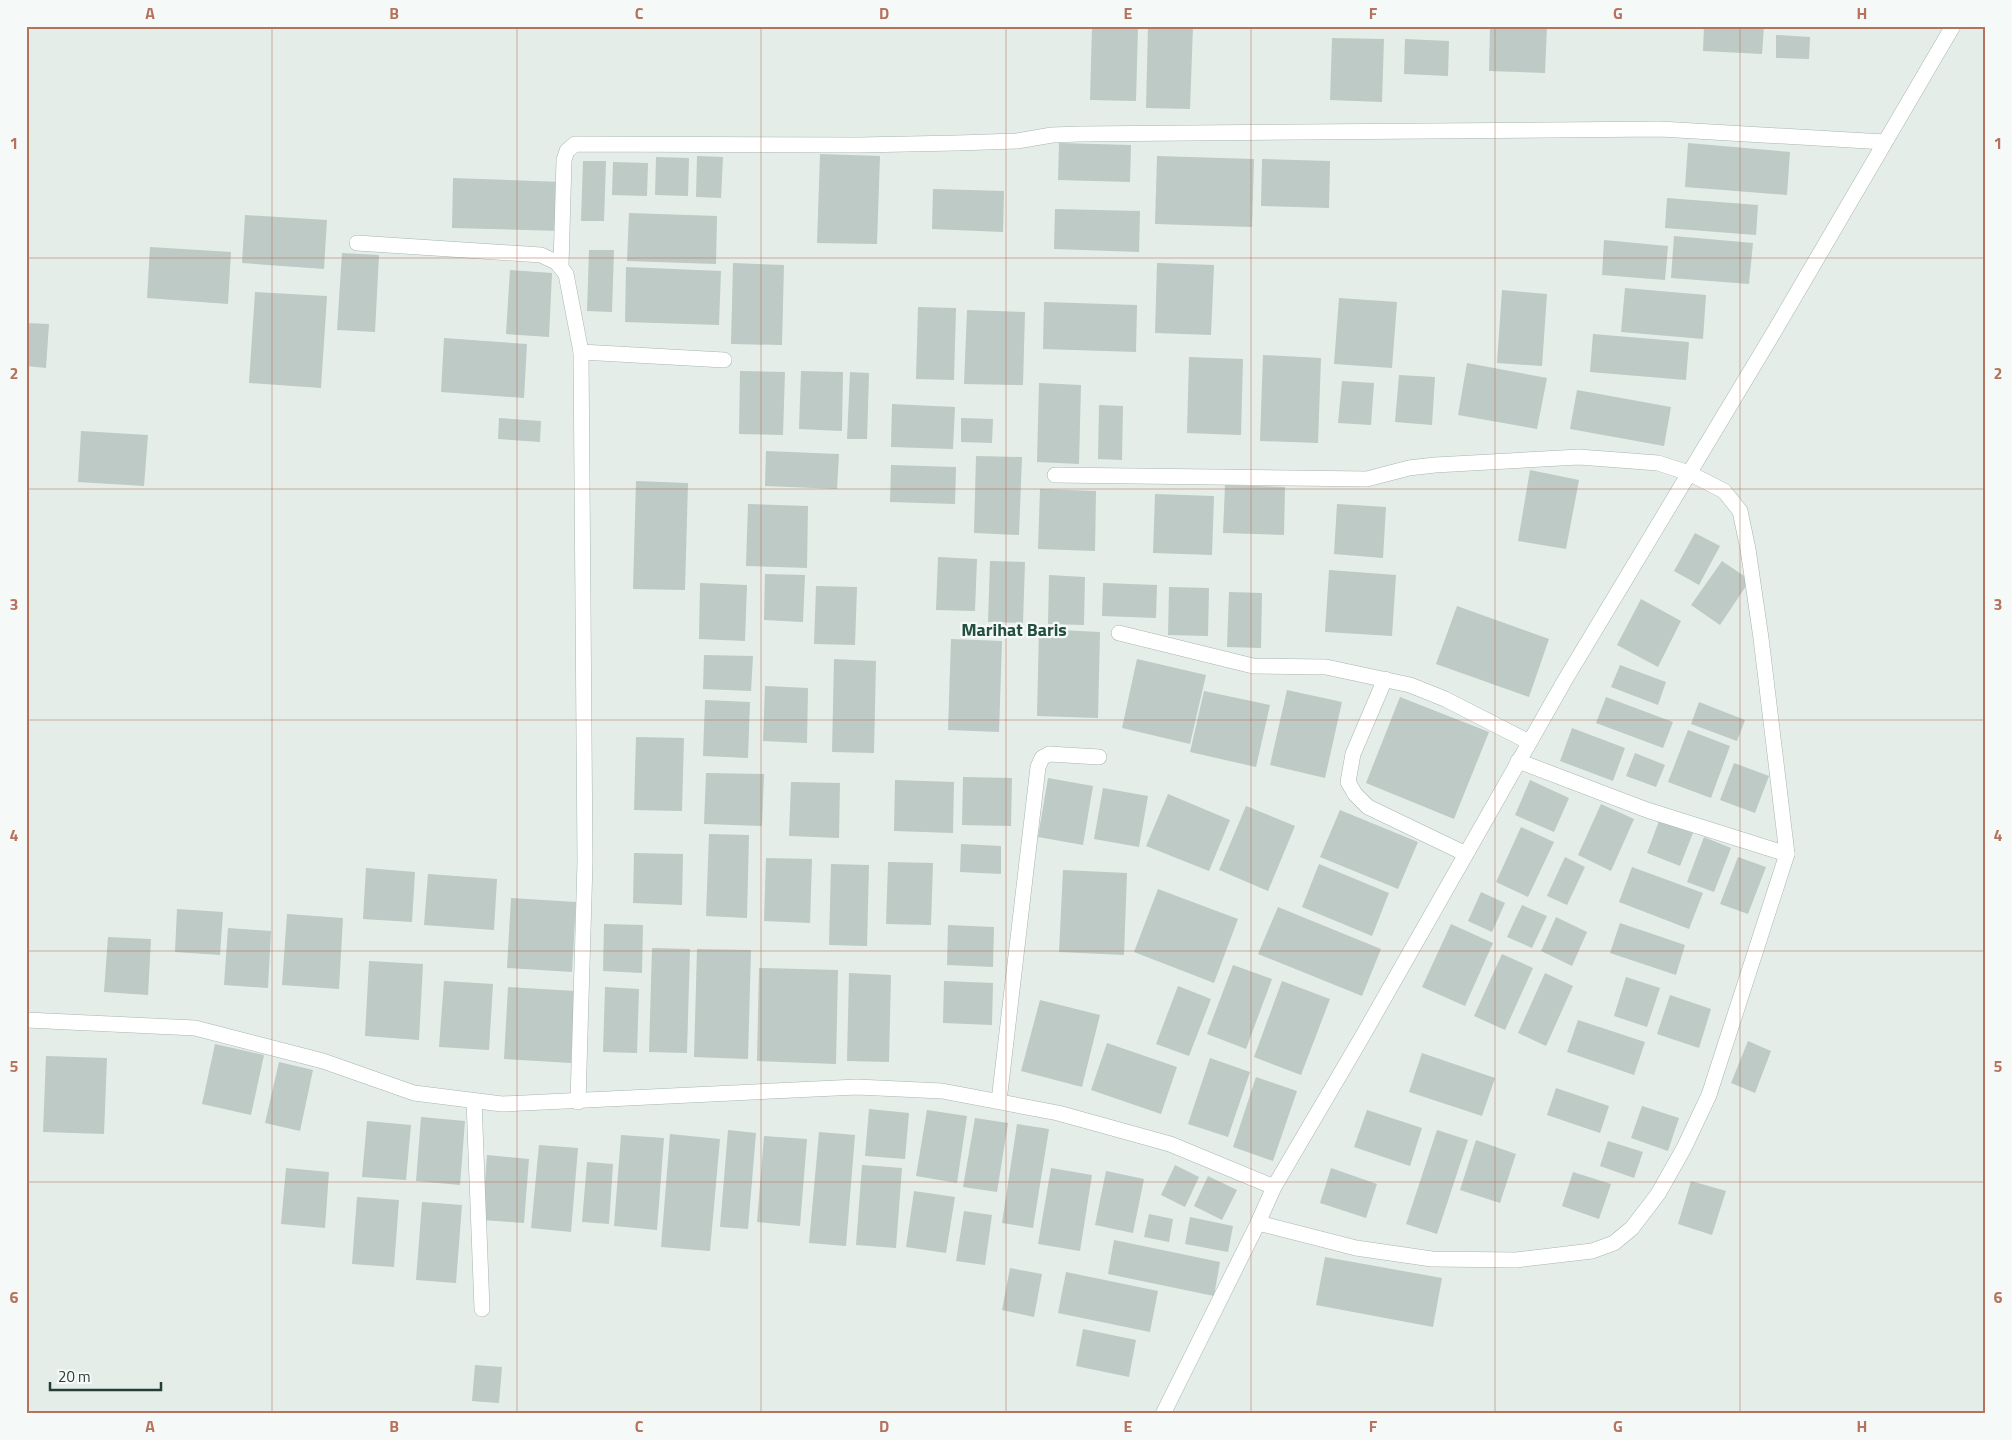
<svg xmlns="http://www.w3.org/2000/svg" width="2012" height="1440" viewBox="0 0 2012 1440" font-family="'Titillium Web',sans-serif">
<rect width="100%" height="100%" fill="#e5ede9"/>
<!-- building -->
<g fill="#bdcac5">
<polygon points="1148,26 1193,26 1190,109 1146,108"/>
<polygon points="1490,26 1547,26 1545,73 1489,71"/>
<polygon points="1704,26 1764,26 1762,54 1703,51"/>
<polygon points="1092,27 1138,28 1136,101 1090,100"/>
<polygon points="1776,35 1810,37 1809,59 1776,58"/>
<polygon points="1332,38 1384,39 1382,102 1330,100"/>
<polygon points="1405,39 1449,41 1448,76 1404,74"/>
<polygon points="1059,143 1131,145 1130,182 1058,180"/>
<polygon points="1688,143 1790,152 1787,195 1685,187"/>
<polygon points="820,154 880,156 877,244 817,243"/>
<polygon points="697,156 723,157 721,198 696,197"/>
<polygon points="1157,156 1254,159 1252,227 1155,224"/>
<polygon points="656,157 689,158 688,196 655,195"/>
<polygon points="1262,159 1330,161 1329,208 1261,206"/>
<polygon points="583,161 606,161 604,221 581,221"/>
<polygon points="613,162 648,163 647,196 612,195"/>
<polygon points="453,178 561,182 560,231 452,228"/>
<polygon points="933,189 1004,191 1003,232 932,229"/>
<polygon points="1667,198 1758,205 1756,235 1665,228"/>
<polygon points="1055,209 1140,211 1139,252 1054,249"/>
<polygon points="629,213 717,216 716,264 627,261"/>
<polygon points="245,215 327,220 324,269 242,263"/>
<polygon points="1674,236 1753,243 1749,284 1671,278"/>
<polygon points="1604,240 1668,246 1665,280 1602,275"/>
<polygon points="150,247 231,252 228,304 147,298"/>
<polygon points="589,250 614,250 612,312 587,311"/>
<polygon points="342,253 379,255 375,332 337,330"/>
<polygon points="733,263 784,265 782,345 731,344"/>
<polygon points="1157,263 1214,265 1211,335 1155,333"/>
<polygon points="626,267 721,271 719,325 625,322"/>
<polygon points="510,270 552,273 549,337 506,334"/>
<polygon points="1625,288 1706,295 1703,339 1621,332"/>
<polygon points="1502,290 1547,294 1542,366 1497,363"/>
<polygon points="255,292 327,296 321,388 249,383"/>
<polygon points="1339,298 1397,302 1392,368 1334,364"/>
<polygon points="1044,302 1137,305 1136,352 1043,349"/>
<polygon points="918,307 956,308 954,380 916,379"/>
<polygon points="967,310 1025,312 1023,385 964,384"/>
<polygon points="26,323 49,324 46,368 26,366"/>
<polygon points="1593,334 1689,342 1686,380 1590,372"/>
<polygon points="444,338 527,344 524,398 441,392"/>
<polygon points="1263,355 1321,358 1318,443 1260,441"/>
<polygon points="1189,357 1243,359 1241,435 1187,433"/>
<polygon points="1467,363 1547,378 1537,429 1458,415"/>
<polygon points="740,371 785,372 783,435 739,434"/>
<polygon points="801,371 843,372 842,431 799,429"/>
<polygon points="850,372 869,373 867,439 847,439"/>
<polygon points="1399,375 1435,377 1432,425 1395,422"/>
<polygon points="1342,381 1374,383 1371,425 1338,423"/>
<polygon points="1039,383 1081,385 1079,464 1037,462"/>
<polygon points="1577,390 1671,407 1664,446 1570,429"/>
<polygon points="892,404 955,407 953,449 891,447"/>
<polygon points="1099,405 1123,406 1122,460 1098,459"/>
<polygon points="499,418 541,421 540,442 498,439"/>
<polygon points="961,418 993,419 992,443 961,442"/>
<polygon points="81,431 148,435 144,486 78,482"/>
<polygon points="766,451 839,454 837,489 765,486"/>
<polygon points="976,456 1022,457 1019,535 974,533"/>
<polygon points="891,465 956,467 955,504 890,502"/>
<polygon points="1530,470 1579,480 1566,549 1518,541"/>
<polygon points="636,481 688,483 685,590 633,589"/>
<polygon points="1225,485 1285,487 1284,535 1223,533"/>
<polygon points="1040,489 1096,491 1095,551 1038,549"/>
<polygon points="1155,494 1214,496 1212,555 1153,553"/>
<polygon points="748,504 808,506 807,568 746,566"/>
<polygon points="1337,504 1386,507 1383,558 1334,554"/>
<polygon points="1695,533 1720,546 1699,585 1674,571"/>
<polygon points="938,557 977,559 975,611 936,610"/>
<polygon points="990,561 1025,562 1023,623 988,622"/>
<polygon points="1722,561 1750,580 1720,625 1691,605"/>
<polygon points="1329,570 1396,575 1392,636 1325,632"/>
<polygon points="765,574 805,575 803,622 764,620"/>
<polygon points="1049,575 1085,577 1084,625 1048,624"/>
<polygon points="700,583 747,585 745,641 699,639"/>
<polygon points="1103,583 1157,585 1156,618 1102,616"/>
<polygon points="816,586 857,587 855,645 814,644"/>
<polygon points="1169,587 1209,588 1208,636 1168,635"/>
<polygon points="1229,592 1262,593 1261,648 1227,647"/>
<polygon points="1641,599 1681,621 1658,667 1617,645"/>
<polygon points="1457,606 1549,639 1529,697 1436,664"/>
<polygon points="1039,629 1100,632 1098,718 1037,716"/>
<polygon points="951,639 1002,641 999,732 948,730"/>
<polygon points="704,655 753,656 751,691 703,689"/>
<polygon points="834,659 876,661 874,753 832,752"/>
<polygon points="1137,659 1206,675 1190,744 1122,728"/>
<polygon points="1620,665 1666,682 1658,705 1611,687"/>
<polygon points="765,686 808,688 807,743 763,741"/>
<polygon points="1287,690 1342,702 1325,778 1270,765"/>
<polygon points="1204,691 1270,705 1256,767 1190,752"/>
<polygon points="1400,697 1489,732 1454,819 1366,783"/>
<polygon points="1606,697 1673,722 1663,748 1596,723"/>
<polygon points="705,700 750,702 748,758 703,756"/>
<polygon points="1699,702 1745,720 1737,741 1691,724"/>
<polygon points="1572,728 1625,748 1613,781 1560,761"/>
<polygon points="1688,730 1730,746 1711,798 1668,782"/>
<polygon points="636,737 684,738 682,811 634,810"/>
<polygon points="1635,753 1665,765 1656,787 1626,776"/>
<polygon points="1734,763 1769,776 1755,813 1720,800"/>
<polygon points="706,773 764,774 762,826 704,824"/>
<polygon points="963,777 1012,778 1011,826 962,825"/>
<polygon points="1048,778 1093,786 1083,845 1038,837"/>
<polygon points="895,780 954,782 953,833 894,831"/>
<polygon points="1530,780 1569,798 1554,832 1515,815"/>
<polygon points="791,782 840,783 839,838 789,836"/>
<polygon points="1103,788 1148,796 1139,847 1094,839"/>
<polygon points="1168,794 1230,820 1209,871 1146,846"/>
<polygon points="1601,804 1634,819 1611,871 1578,855"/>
<polygon points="1246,806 1295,826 1268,891 1219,870"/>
<polygon points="1340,810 1418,842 1398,889 1320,857"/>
<polygon points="1659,821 1693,833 1680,866 1647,853"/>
<polygon points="1521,827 1554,842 1528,897 1496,882"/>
<polygon points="709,834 749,835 747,918 706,916"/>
<polygon points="1704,837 1731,848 1714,892 1687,882"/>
<polygon points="961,844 1001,846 1001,874 960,872"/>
<polygon points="634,853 683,854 682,905 633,903"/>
<polygon points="1565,857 1585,867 1567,905 1547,896"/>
<polygon points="1738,857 1766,867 1748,914 1720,904"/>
<polygon points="766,858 812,859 810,923 764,921"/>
<polygon points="888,862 933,863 931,925 886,924"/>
<polygon points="831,864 869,865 867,946 829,945"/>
<polygon points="1319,864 1389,893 1372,936 1302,907"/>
<polygon points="1632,867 1703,893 1689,929 1619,902"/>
<polygon points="366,868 415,872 412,922 363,919"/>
<polygon points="1063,870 1127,873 1124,955 1059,952"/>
<polygon points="428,874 497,879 494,930 424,925"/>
<polygon points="1158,889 1238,919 1214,983 1134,952"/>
<polygon points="1481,892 1505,903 1492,932 1468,921"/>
<polygon points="511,898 576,902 572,972 507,968"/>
<polygon points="1522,905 1547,916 1532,948 1507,937"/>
<polygon points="1278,907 1381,949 1362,996 1258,954"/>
<polygon points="177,909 223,912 220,955 175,952"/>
<polygon points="287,914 343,918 339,989 282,985"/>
<polygon points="1556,917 1587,932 1572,966 1541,951"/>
<polygon points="1620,923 1685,945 1676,975 1610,953"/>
<polygon points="604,924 643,925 642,973 603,971"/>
<polygon points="1451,924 1493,943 1465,1006 1422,987"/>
<polygon points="948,925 994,927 993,967 947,965"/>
<polygon points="228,928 271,931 268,988 224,985"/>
<polygon points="108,937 151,939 148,995 104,992"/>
<polygon points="652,948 690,949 687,1053 649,1052"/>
<polygon points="697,949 751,950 748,1059 694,1057"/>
<polygon points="1502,954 1533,968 1505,1030 1474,1016"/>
<polygon points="369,961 423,964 419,1040 365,1036"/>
<polygon points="1233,965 1272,979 1246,1049 1207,1034"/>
<polygon points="759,968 838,970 836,1064 757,1061"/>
<polygon points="849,973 891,975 889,1062 847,1061"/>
<polygon points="1545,973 1573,986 1546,1046 1518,1033"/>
<polygon points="1626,977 1660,988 1647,1027 1614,1016"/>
<polygon points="444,981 493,984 489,1050 439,1047"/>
<polygon points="944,981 993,983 992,1025 943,1023"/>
<polygon points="1282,981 1330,999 1301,1075 1254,1057"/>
<polygon points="1178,986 1211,999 1189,1056 1156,1044"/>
<polygon points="508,987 575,991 571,1063 504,1059"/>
<polygon points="605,987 639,989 637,1053 603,1052"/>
<polygon points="1670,995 1711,1009 1699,1048 1657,1034"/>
<polygon points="1040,1000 1100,1015 1082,1087 1021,1071"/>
<polygon points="1578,1020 1645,1042 1634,1075 1567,1052"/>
<polygon points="1748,1041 1771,1051 1755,1093 1731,1083"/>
<polygon points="1107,1043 1177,1067 1161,1114 1091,1090"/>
<polygon points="215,1044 264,1055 251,1115 202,1104"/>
<polygon points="1422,1053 1495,1078 1482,1116 1409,1092"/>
<polygon points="46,1056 107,1058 104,1134 43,1132"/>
<polygon points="1210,1058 1250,1072 1228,1137 1188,1124"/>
<polygon points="279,1062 313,1070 300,1131 265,1123"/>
<polygon points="1256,1077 1297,1091 1273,1161 1233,1147"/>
<polygon points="1556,1088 1609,1106 1600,1133 1547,1115"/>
<polygon points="1642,1106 1679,1118 1668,1151 1631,1138"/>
<polygon points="869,1109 909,1113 905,1159 865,1156"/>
<polygon points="927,1110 967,1116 957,1183 916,1176"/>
<polygon points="1367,1110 1422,1128 1410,1166 1354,1147"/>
<polygon points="421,1117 465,1121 460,1185 416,1181"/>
<polygon points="975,1118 1008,1123 997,1192 963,1187"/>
<polygon points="367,1121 411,1125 406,1180 362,1177"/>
<polygon points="1017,1124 1049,1129 1033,1228 1002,1223"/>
<polygon points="728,1130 756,1133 748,1229 720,1227"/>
<polygon points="1437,1130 1468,1140 1437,1234 1406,1224"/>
<polygon points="819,1132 855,1135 846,1246 809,1243"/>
<polygon points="670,1134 720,1139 710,1251 661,1247"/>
<polygon points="621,1135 664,1138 657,1230 614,1226"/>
<polygon points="764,1136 807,1139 800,1226 757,1222"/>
<polygon points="1476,1140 1516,1154 1500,1203 1460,1190"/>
<polygon points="1608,1141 1643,1152 1634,1178 1600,1166"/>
<polygon points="539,1145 578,1148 571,1232 531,1228"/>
<polygon points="487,1155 529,1159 524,1223 482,1220"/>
<polygon points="587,1162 613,1164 609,1224 582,1222"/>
<polygon points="862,1165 902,1168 896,1248 856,1245"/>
<polygon points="1175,1165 1199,1177 1185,1207 1161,1195"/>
<polygon points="286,1168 329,1172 325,1228 281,1224"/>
<polygon points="1051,1168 1092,1175 1080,1251 1038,1244"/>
<polygon points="1331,1168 1377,1184 1366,1218 1320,1203"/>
<polygon points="1106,1171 1144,1179 1133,1233 1095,1225"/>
<polygon points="1573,1172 1611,1184 1599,1219 1562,1206"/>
<polygon points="1208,1176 1237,1190 1222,1220 1194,1206"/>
<polygon points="1691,1181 1726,1191 1712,1235 1678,1224"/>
<polygon points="914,1191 955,1197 946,1253 906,1247"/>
<polygon points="357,1197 399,1200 394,1267 352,1264"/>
<polygon points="422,1202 462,1205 456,1283 416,1280"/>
<polygon points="964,1211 992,1215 985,1265 956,1261"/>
<polygon points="1149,1214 1173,1219 1169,1242 1144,1237"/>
<polygon points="1190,1217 1233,1226 1228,1252 1185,1244"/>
<polygon points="1114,1240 1220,1262 1214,1296 1108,1274"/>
<polygon points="1325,1257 1442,1278 1433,1327 1316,1305"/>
<polygon points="1010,1268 1042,1274 1034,1317 1002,1310"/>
<polygon points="1066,1272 1158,1291 1150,1332 1058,1313"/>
<polygon points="1083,1329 1136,1340 1129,1377 1076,1366"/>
<polygon points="475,1365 502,1367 499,1403 472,1401"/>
</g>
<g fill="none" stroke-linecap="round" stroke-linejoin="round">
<defs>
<g id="minor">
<polyline points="357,243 541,255 556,262 566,274 581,352 585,862 578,1102"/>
<polyline points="561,266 564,160 567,151 575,144 859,145 957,143 1017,141 1052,135 1080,134 1660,129 1885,142"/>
<polyline points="581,352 724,360"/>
<polyline points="1055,475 1367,479 1409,468 1435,465 1579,457 1658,463 1689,473 1724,491 1740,511 1748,549 1761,638 1787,854 1709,1095 1684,1148 1658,1194 1632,1228 1614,1243 1592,1251 1516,1260 1432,1259 1356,1248 1258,1223"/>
<polyline points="1119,633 1253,666 1326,667 1410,685 1445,699 1529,742"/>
<polyline points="1385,679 1353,754 1348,782 1355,794 1368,807 1466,854"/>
<polyline points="1518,761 1647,810 1787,854"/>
<polyline points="26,1020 195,1028 323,1061 414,1093 502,1104 857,1087 942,1091 1058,1113 1170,1144 1274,1187"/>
<polyline points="474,1101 482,1309"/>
<polyline points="999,1101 1038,767 1042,758 1049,754 1099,757"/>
<polyline points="1163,1414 1258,1223 1274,1187 1362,1037 1565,680 1774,332 1953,26"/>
</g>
</defs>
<!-- minor casing -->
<use href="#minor" stroke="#a8b5b0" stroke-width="16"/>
<!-- minor -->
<use href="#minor" stroke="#fff" stroke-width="15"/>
</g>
<!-- grid -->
<path fill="none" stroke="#b6725c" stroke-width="1" stroke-opacity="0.55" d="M272,26V1414M517,26V1414M761,26V1414M1006,26V1414M1251,26V1414M1495,26V1414M1740,26V1414M26,258H1986M26,489H1986M26,720H1986M26,951H1986M26,1182H1986"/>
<g text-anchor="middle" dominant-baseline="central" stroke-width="4.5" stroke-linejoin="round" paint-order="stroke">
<!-- quarter labels -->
<g font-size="18" font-weight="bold" fill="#234e42" stroke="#f5f9f7">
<text x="1014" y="629">Marihat Baris</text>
</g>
</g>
<!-- border -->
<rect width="2012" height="1440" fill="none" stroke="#f5f9f7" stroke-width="55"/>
<!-- scale -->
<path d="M50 1382v8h111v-8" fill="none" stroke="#253d36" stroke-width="2.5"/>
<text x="58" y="1382" font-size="15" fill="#253d36" stroke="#f5f9f7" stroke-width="4" paint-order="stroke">20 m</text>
<rect x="28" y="28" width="1956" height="1384" fill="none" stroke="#b6725c" stroke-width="2"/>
<g font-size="16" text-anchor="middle" font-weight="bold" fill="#b6725c">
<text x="150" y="19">A</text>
<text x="394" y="19">B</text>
<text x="639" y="19">C</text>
<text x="884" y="19">D</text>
<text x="1128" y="19">E</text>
<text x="1373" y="19">F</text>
<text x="1618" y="19">G</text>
<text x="1862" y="19">H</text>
<text x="14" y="149">1</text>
<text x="1998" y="149">1</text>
<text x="14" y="379">2</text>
<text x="1998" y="379">2</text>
<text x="14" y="610">3</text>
<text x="1998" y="610">3</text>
<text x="14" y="841">4</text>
<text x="1998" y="841">4</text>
<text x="14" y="1072">5</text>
<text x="1998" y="1072">5</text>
<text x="14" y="1303">6</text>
<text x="1998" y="1303">6</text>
<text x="150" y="1432">A</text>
<text x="394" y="1432">B</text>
<text x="639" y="1432">C</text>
<text x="884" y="1432">D</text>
<text x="1128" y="1432">E</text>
<text x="1373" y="1432">F</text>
<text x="1618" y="1432">G</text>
<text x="1862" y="1432">H</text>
</g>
</svg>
